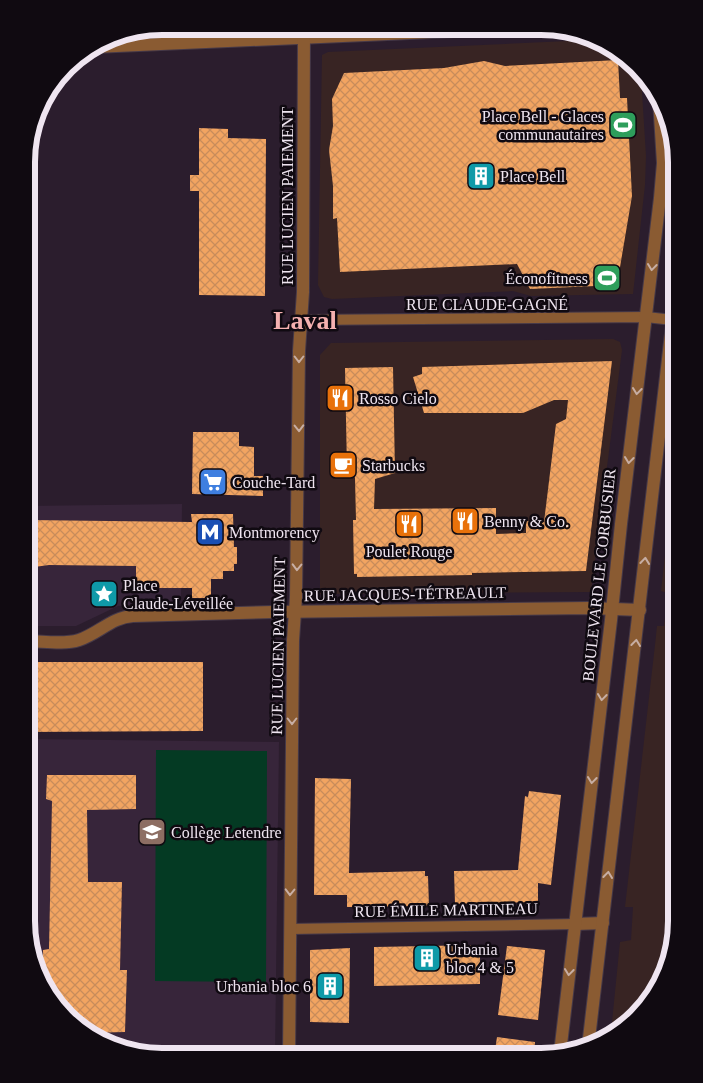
<svg xmlns="http://www.w3.org/2000/svg" width="703" height="1083" viewBox="0 0 703 1083" font-family="'Times New Roman',serif">
<defs>
<pattern id="building-cross-hatch" width="8" height="8" patternUnits="userSpaceOnUse" patternTransform="scale(1.25)"><rect width="8" height="8" fill="#f2a461"/><path d="M0 0l8 8M0 8l8-8" fill="none" stroke="#c88c5b"/></pattern>
</defs>
<rect width="100%" height="100%" fill="#2b1d2d"/>
<!-- commercial -->
<g fill="#382423">
<polygon points="590,40 624,54 641,76 646,156 645,185 633,294 531,296 513,291 332,299 324,297 318,285 322,55 328,52"/>
<polygon points="613,339 620,342 622,350 591,592 320,594 320,355 331,343"/>
<polygon points="677,471 676,931 654,997 611,1032 620,942 631,940 633,907 625,907 655,645 657,626 664,626 668,593 661,591 670,510"/>
</g>
<!-- built -->
<g fill="#37253a">
<polygon points="182,504 181,599 169,603 118,606 76,626 27,626 27,506"/>
<polygon points="27,739 279,742 275,1056 144,1056 79,1029 37,973 26,921"/>
</g>
<!-- garden -->
<polygon fill="#043a23" points="156,750 267,751 266,982 155,981"/>
<!-- building -->
<g fill="url(#building-cross-hatch)">
<polygon points="618,60 620,98 627,98 632,196 617,285 530,289 517,264 340,272 337,218 333,219 333,186 329,150 333,126 332,99 344,73 444,68 484,61 505,66"/>
<polygon points="199,128 228,129 228,138 266,139 265,296 199,295 199,191 190,191 190,175 199,175"/>
<polygon points="612,361 586,571 472,573 472,575 357,577 357,574 354,574 353,520 356,520 355,478 352,471 347,471 345,368 393,367 395,473 375,479 374,509 496,508 496,534 526,533 526,521 544,522 556,424 566,419 568,400 554,400 523,413 424,413 413,377 422,374 422,367"/>
<polygon points="193,432 239,432 239,446 254,447 254,476 263,476 263,496 192,494"/>
<polygon points="191,514 233,514 234,547 237,547 237,564 234,564 234,571 223,571 223,579 211,579 211,598 192,598 192,588 136,588 136,566 49,565 27,568 27,520 192,522"/>
<polygon points="27,662 203,662 203,731 27,732"/>
<rect x="665" y="683" width="12" height="74"/>
<polygon points="47,775 136,775 136,809 87,810 88,882 122,882 120,970 127,970 125,1032 88,1033 79,1029 42,980 43,950 49,949 52,801 46,799"/>
<polygon points="315,778 351,779 349,873 425,871 425,876 428,876 429,906 347,907 347,895 314,895"/>
<polygon points="529,791 561,795 551,885 538,883 538,902 455,904 454,871 518,870 525,796 528,797"/>
<rect x="665" y="838" width="11" height="48"/>
<polygon points="480,945 480,984 374,986 374,947"/>
<polygon points="507,946 545,950 538,1020 498,1015"/>
<polygon points="350,948 349,1023 310,1022 310,950"/>
<polygon points="497,1037 535,1042 534,1057 494,1057"/>
</g>
<g fill="none" stroke-linecap="round" stroke-linejoin="round">
<defs>
<g id="minor">
<polyline points="302,320 646,317 673,320"/>
<polyline points="290,929 575,924"/>
</g>
<g id="tertiary">
<polyline points="94,47 545,27"/>
<path d="M27,641C43,641 63,645 79,640C98,634 112,617 133,616L274,612L589,608L640,610"/>
<polyline points="575,924 603,923"/>
<polyline points="588,1047 677,282"/>
<polyline points="560,1053 611,620 621,524 660,198 663,163 659,100"/>
<polyline points="289,1056 293,640 296,597 299,351 303,292 304,27"/>
</g>
</defs>
<!-- minor casing -->
<use href="#minor" stroke="#463948" stroke-width="12"/>
<!-- tertiary casing -->
<use href="#tertiary" stroke="#463948" stroke-width="14"/>
<!-- minor -->
<use href="#minor" stroke="#8a5b32" stroke-width="10"/>
<!-- tertiary -->
<use href="#tertiary" stroke="#8a5b32" stroke-width="12"/>
</g>
<!-- one-way arrows -->
<defs><path id="oneway-chevron" d="M-2-3.5L2.5 0L-2 3.5" fill="none" stroke-width="1.6" stroke-linecap="round" stroke-linejoin="round" transform="scale(1.25)"/></defs>
<g stroke="#c7aea4">
<use href="#oneway-chevron" transform="translate(652 267) rotate(97)"/>
<use href="#oneway-chevron" transform="translate(299 359) rotate(90)"/>
<use href="#oneway-chevron" transform="translate(637 391) rotate(97)"/>
<use href="#oneway-chevron" transform="translate(299 428) rotate(89)"/>
<use href="#oneway-chevron" transform="translate(629 460) rotate(97)"/>
<use href="#oneway-chevron" transform="translate(645 561) rotate(-84)"/>
<use href="#oneway-chevron" transform="translate(297 567) rotate(91)"/>
<use href="#oneway-chevron" transform="translate(636 643) rotate(-83)"/>
<use href="#oneway-chevron" transform="translate(602 697) rotate(97)"/>
<use href="#oneway-chevron" transform="translate(292 721) rotate(90)"/>
<use href="#oneway-chevron" transform="translate(592 780) rotate(97)"/>
<use href="#oneway-chevron" transform="translate(608 875) rotate(-83)"/>
<use href="#oneway-chevron" transform="translate(290 892) rotate(91)"/>
<use href="#oneway-chevron" transform="translate(569 972) rotate(97)"/>
</g>
<!-- icons -->
<defs>
<symbol id="stadium-square" viewBox="-11 -11 22 22"><rect x="-9" y="-9" width="18" height="18" rx="4" fill="#2e9e5b" stroke="#100a11"/><path d="M0-5a6.5 5 0 1 0 0 10a6.5 5 0 1 0 0-10ZM-3.5-1.8h7v3.6h-7Z" fill="#fff"/></symbol>
<symbol id="building-square" viewBox="-11 -11 22 22"><rect x="-9" y="-9" width="18" height="18" rx="4" fill="#0f9aa8" stroke="#100a11"/><path d="M-4-6H4V6H1V3H-1V6H-4ZM-2.5-4.3h1.7v1.8h-1.7ZM.8-4.3h1.7v1.8H.8ZM-2.5-1h1.7V.8h-1.7ZM.8-1h1.7V.8H.8Z" fill="#fff"/></symbol>
<symbol id="restaurant-square" viewBox="-11 -11 22 22"><rect x="-9" y="-9" width="18" height="18" rx="4" fill="#e8710a" stroke="#100a11"/><path d="M-5-6h1v4h1v-4h1v4h1v-4h1v5L-1.5 .5V6h-2V.5L-5-1ZM5-6V6H3V1.5H1.5Q1.5-4 5-6Z" fill="#fff"/></symbol>
<symbol id="cafe-square" viewBox="-11 -11 22 22"><rect x="-9" y="-9" width="18" height="18" rx="4" fill="#e8710a" stroke="#100a11"/><path d="M-5.5-4.5H6V0H3Q3 3.5 0 3.5H-2.5Q-5.5 3.5-5.5 0ZM3-3.2v2h1.7v-2ZM-6 4.5H4V6H-6Z" fill="#fff"/></symbol>
<symbol id="supermarket-square" viewBox="-11 -11 22 22"><rect x="-9" y="-9" width="18" height="18" rx="4" fill="#3f7fe0" stroke="#100a11"/><path d="M-6-5.5h2.5l.6 2H6L4.5 2H-2.5L-4.4-4H-6ZM-1.5 3.2a1.3 1.3 0 1 0 .1 0ZM3 3.2a1.3 1.3 0 1 0 .1 0Z" fill="#fff"/></symbol>
<symbol id="metro-square" viewBox="-11 -11 22 22"><rect x="-9" y="-9" width="18" height="18" rx="4" fill="#1a4fb4" stroke="#100a11"/><path d="M-5.5 5V-5H-3L0 0L3-5H5.5V5H3V-.5L0 4L-3-.5V5Z" fill="#fff"/></symbol>
<symbol id="sight-square" viewBox="-11 -11 22 22"><rect x="-9" y="-9" width="18" height="18" rx="4" fill="#0f9aa8" stroke="#100a11"/><path d="M0-6L1.8-2.2L6-1.7L2.9 1.2L3.7 5.4L0 3.3L-3.7 5.4L-2.9 1.2L-6-1.7L-1.8-2.2Z" fill="#fff"/></symbol>
<symbol id="school-square" viewBox="-11 -11 22 22"><rect x="-9" y="-9" width="18" height="18" rx="4" fill="#8d6e63" stroke="#100a11"/><path d="M0-5L7-2L0 1L-7-2ZM-4 1L0 2.5L4 1V4Q0 6-4 4Z" fill="#fff"/></symbol>
</defs>
<g fill-rule="evenodd">
<use href="#stadium-square" x="607" y="109" width="32" height="32"/>
<use href="#building-square" x="465" y="160" width="32" height="32"/>
<use href="#stadium-square" x="591" y="262" width="32" height="32"/>
<use href="#restaurant-square" x="324" y="382" width="32" height="32"/>
<use href="#cafe-square" x="327" y="449" width="32" height="32"/>
<use href="#supermarket-square" x="197" y="466" width="32" height="32"/>
<use href="#restaurant-square" x="449" y="505" width="32" height="32"/>
<use href="#restaurant-square" x="393" y="508" width="32" height="32"/>
<use href="#metro-square" x="194" y="516" width="32" height="32"/>
<use href="#sight-square" x="88" y="578" width="32" height="32"/>
<use href="#school-square" x="136" y="816" width="32" height="32"/>
<use href="#building-square" x="411" y="942" width="32" height="32"/>
<use href="#building-square" x="314" y="970" width="32" height="32"/>
</g>
<g text-anchor="middle" dominant-baseline="central" stroke-width="5" stroke-linejoin="round" paint-order="stroke">
<!-- poi labels -->
<g font-size="16" fill="#efe5f0" stroke="#100a11" text-anchor="start">
<text x="604" y="116" text-anchor="end">Place Bell - Glaces<tspan x="604" dy="18">communautaires</tspan></text>
<text x="500" y="176">Place Bell</text>
<text x="588" y="278" text-anchor="end">Éconofitness</text>
<text x="359" y="398">Rosso Cielo</text>
<text x="362" y="465">Starbucks</text>
<text x="232" y="482">Couche-Tard</text>
<text x="484" y="521">Benny &amp; Co.</text>
<text x="229" y="532">Montmorency</text>
<text x="409" y="551" text-anchor="middle">Poulet Rouge</text>
<text x="123" y="585">Place<tspan x="123" dy="18">Claude-Léveillée</tspan></text>
<text x="171" y="832">Collège Letendre</text>
<text x="446" y="949">Urbania<tspan x="446" dy="18">bloc 4 &amp; 5</tspan></text>
<text x="311" y="986" text-anchor="end">Urbania bloc 6</text>
</g>
<!-- street labels -->
<g font-size="16" fill="#efe5f0" stroke="#100a11">
<text transform="translate(287 196) rotate(-90)">RUE LUCIEN PAIEMENT</text>
<text x="487" y="304">RUE CLAUDE-GAGNÉ</text>
<text transform="translate(599 575) rotate(-84)">BOULEVARD LE CORBUSIER</text>
<text transform="translate(405 594) rotate(-1)">RUE JACQUES-TÉTREAULT</text>
<text transform="translate(278 646) rotate(-89)">RUE LUCIEN PAIEMENT</text>
<text transform="translate(446 910) rotate(-1)">RUE ÉMILE MARTINEAU</text>
</g>
<!-- town labels -->
<g font-size="26" font-weight="bold" fill="#f5b1b0" stroke="#100a11">
<text x="305" y="320">Laval</text>
</g>
</g>
<!-- crop -->
<path d="M0 0H703V1083H0ZM162 35H541A127 127 0 0 1 668 162V921A127 127 0 0 1 541 1048H162A127 127 0 0 1 35 921V162A127 127 0 0 1 162 35Z" fill="#100a11" fill-rule="evenodd"/>
<path fill="none" stroke="#efe5f0" stroke-width="6" d="M162 35H541A127 127 0 0 1 668 162V921A127 127 0 0 1 541 1048H162A127 127 0 0 1 35 921V162A127 127 0 0 1 162 35Z"/>
</svg>
